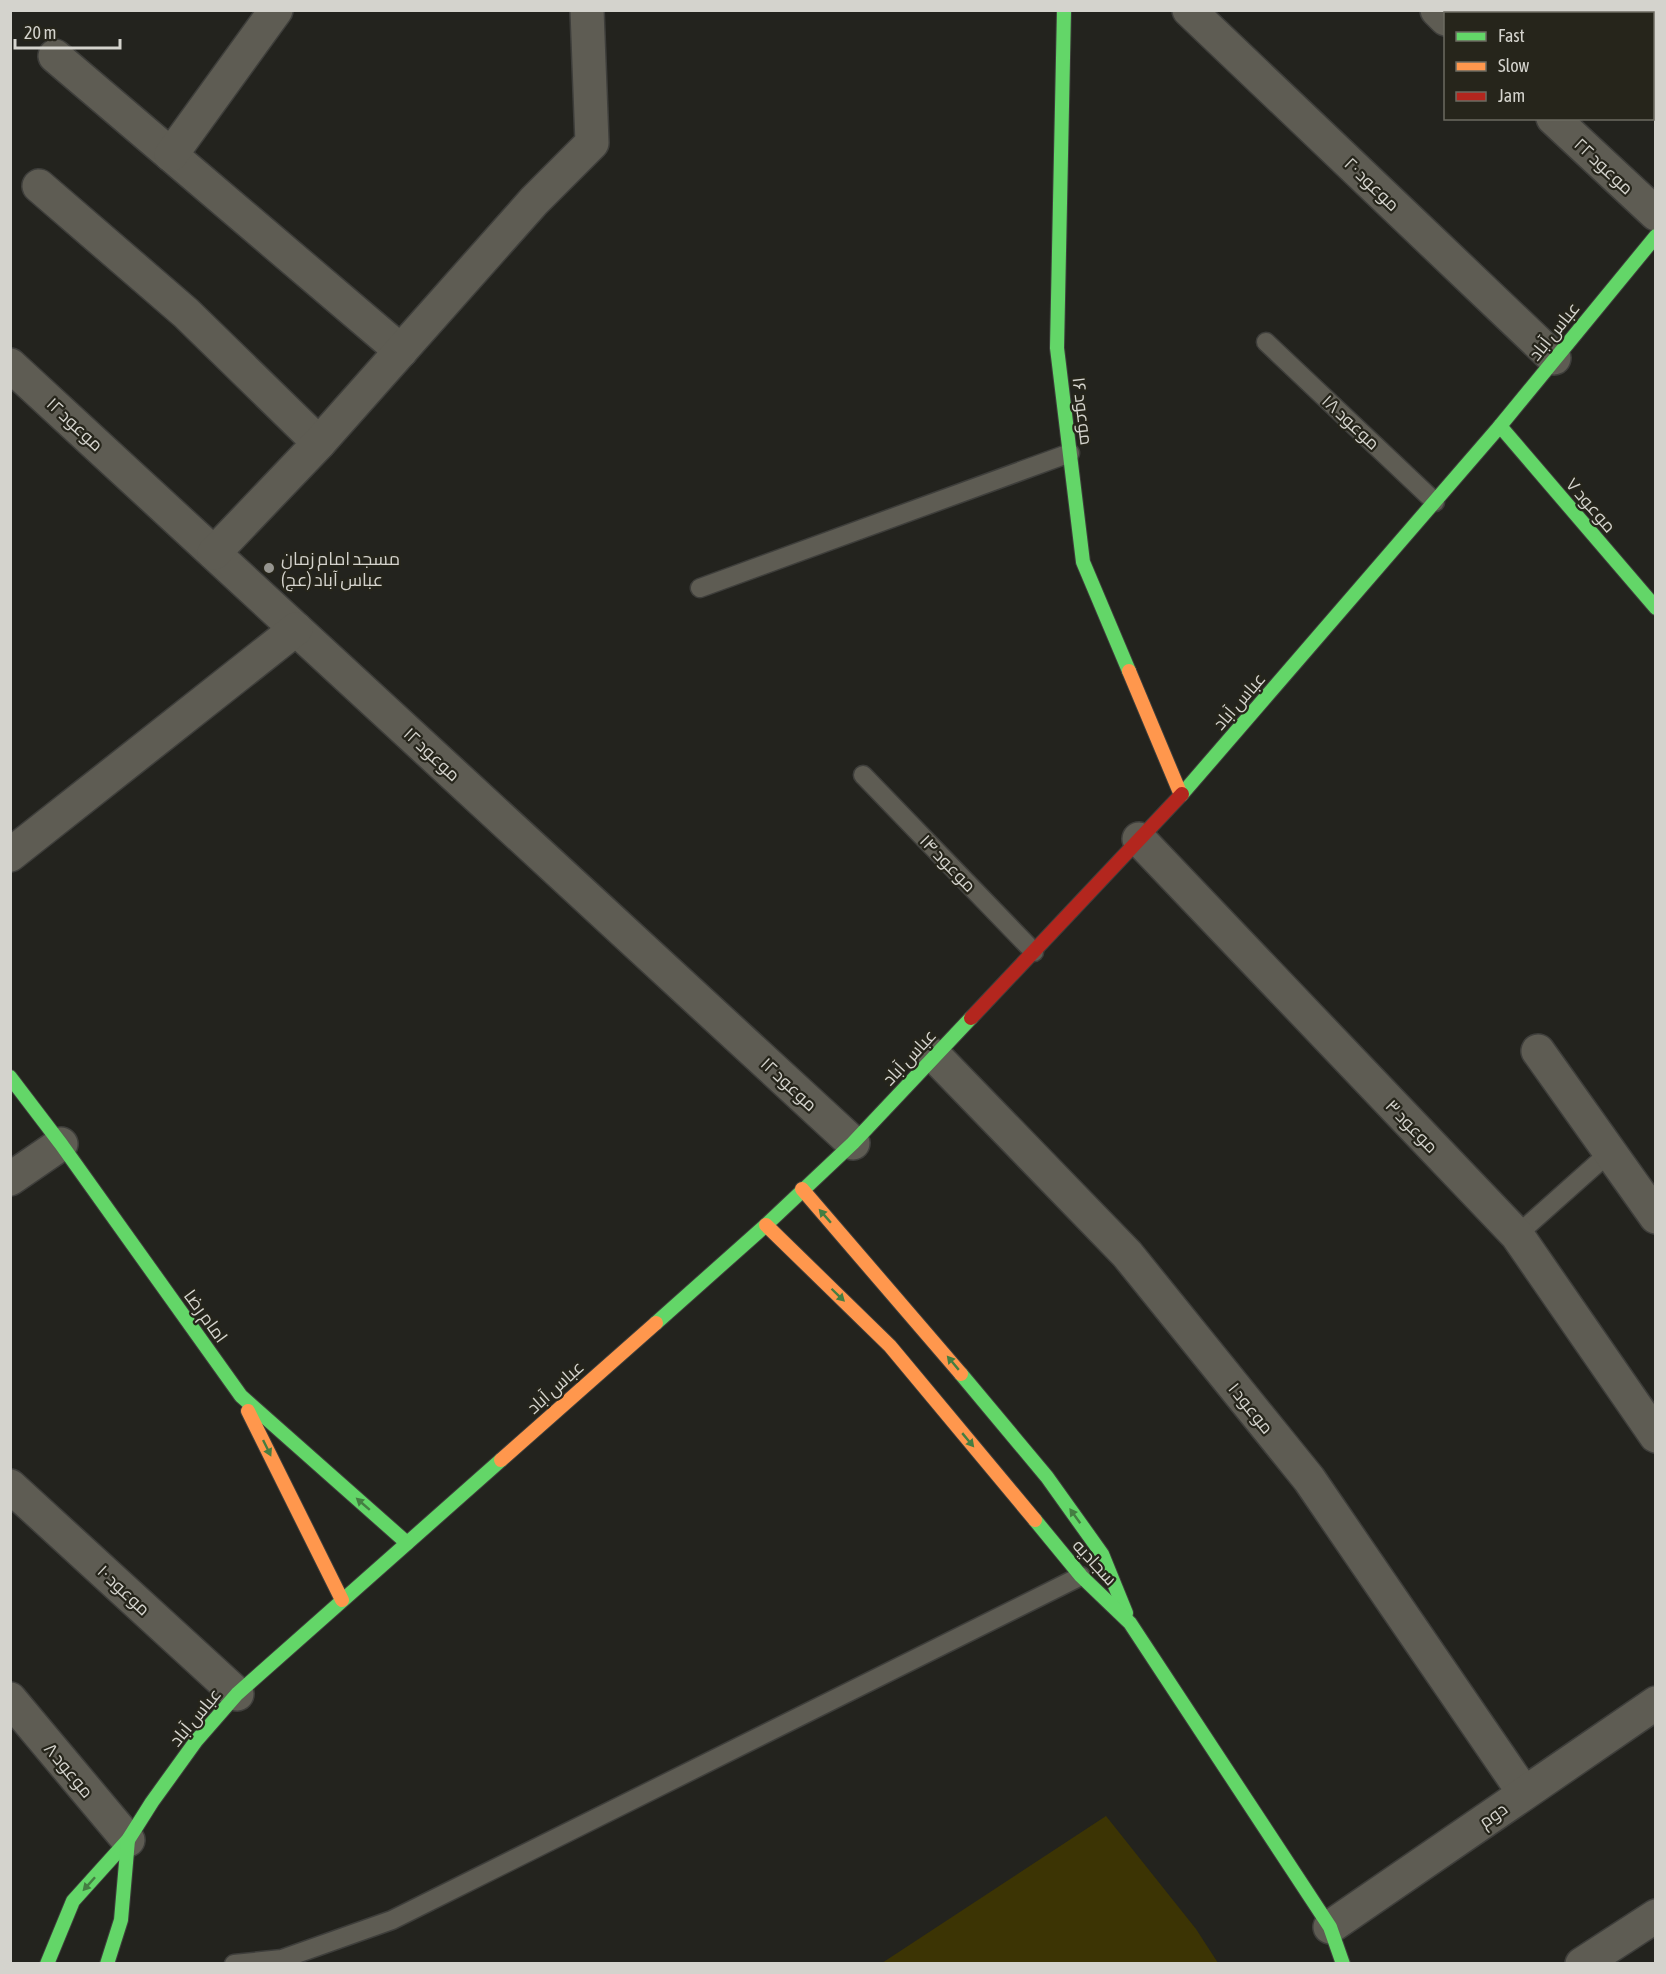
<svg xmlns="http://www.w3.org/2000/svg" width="1666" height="1974" viewBox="0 0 1666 1974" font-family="'Asap Condensed',Cairo,sans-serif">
<rect width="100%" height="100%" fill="#23231e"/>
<!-- green -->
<polygon fill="#3c3404" points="1106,1816 1196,1929 1218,1963 882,1963"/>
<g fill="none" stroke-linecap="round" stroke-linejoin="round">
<defs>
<g id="lane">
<polyline points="1266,342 1435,502"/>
<polyline points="700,588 1070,453"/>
<polyline points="863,775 1034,952"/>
<polyline points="1517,1235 1610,1152"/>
<polyline points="234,1964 282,1959 392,1920 1081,1576"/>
</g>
<g id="street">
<polyline points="1189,10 1554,358"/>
<polyline points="1437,10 1446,19"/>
<polyline points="1597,14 1600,10"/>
<polyline points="55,56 401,351"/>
<polyline points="1553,118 1656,214"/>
<polyline points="171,155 276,10"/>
<polyline points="39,186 186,313 319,443"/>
<polyline points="10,365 853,1143"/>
<polyline points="214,553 319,443 534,201 592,143 587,10"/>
<polyline points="1139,839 1517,1235 1656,1436"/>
<polyline points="10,855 296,629"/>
<polyline points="1538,1051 1656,1217"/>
<polyline points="935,1056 1127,1254 1309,1479 1524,1793"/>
<polyline points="10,1179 61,1144"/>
<polyline points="10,1486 237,1694"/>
<polyline points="10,1699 128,1840"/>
<polyline points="1330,1927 1656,1703"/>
<polyline points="1582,1964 1656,1916"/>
</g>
<g id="fast">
<polyline points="1064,10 1057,348 1083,562 1129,671"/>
<polyline points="1500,426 1656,608"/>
<polyline points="1182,794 1500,426 1656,236"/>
<polyline points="10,1077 61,1144 241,1396 407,1543"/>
<polyline points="656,1323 766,1225 853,1143 971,1018"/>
<polyline points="961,1374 1047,1477 1102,1554 1126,1613"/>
<polyline points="1035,1520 1081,1576 1130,1623 1330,1927 1343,1964"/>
<polyline points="47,1964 73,1901 128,1840 152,1802 196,1741 237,1694 501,1460"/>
<polyline points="107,1964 121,1920 128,1840"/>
</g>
<g id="slow">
<polyline points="1129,671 1181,795"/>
<polyline points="802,1189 961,1374"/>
<polyline points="766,1225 890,1346 1035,1520"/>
<polyline points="248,1411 342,1600"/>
<polyline points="501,1460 656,1323"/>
</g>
<polyline id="jam" points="971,1018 1182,794"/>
</defs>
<!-- lane casing -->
<use href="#lane" stroke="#3e3e3b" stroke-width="21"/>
<!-- street casing -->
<use href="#street" stroke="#3e3e3b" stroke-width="36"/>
<!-- fast casing -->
<use href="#fast" stroke="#3e3e3b" stroke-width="16"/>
<!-- slow casing -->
<use href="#slow" stroke="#3e3e3b" stroke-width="16"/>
<!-- jam casing -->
<use href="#jam" stroke="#3e3e3b" stroke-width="16"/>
<!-- lane -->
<use href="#lane" stroke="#5e5c53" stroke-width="18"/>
<!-- street -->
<use href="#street" stroke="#5e5c53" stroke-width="33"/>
<!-- fast -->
<use href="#fast" stroke="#63d668" stroke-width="14"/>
<!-- slow -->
<use href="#slow" stroke="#ff974d" stroke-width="14"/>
<!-- jam -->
<use href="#jam" stroke="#b3261e" stroke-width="14"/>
</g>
<!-- one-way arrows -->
<defs><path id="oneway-solid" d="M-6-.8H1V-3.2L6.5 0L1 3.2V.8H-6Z" transform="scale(1.5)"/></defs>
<g fill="#447e42">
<use href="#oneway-solid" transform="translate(825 1216) rotate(-131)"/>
<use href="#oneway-solid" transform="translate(838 1295) rotate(44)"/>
<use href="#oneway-solid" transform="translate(953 1363) rotate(-130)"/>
<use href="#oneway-solid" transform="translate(968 1440) rotate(50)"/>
<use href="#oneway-solid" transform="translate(267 1448) rotate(64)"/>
<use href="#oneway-solid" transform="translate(363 1504) rotate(-139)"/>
<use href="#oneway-solid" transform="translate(1075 1516) rotate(-126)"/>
<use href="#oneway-solid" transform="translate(89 1884) rotate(132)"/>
</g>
<!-- markers -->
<circle fill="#969590" stroke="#26251b" stroke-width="2" cx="269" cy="568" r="6"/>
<g text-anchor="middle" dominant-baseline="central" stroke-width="4.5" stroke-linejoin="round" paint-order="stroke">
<!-- street labels -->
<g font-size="18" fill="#d4d3cd" stroke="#26251b">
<text transform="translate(1604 166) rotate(43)">موعود ۲۲</text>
<text transform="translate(1372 184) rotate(44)">موعود ۲۰</text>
<text transform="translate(1554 331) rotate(-51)">عباس آباد</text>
<text transform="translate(1083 411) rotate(83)">موعود ۱۶</text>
<text transform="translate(1351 422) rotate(43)">موعود ۱۸</text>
<text transform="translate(75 424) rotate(43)">موعود ۱۲</text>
<text transform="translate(1591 505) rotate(49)">موعود ۷</text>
<text transform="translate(1239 701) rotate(-49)">عباس آباد</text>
<text transform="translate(432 754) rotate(43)">موعود ۱۲</text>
<text transform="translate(948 863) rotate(46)">موعود ۱۴</text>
<text transform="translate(909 1057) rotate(-47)">عباس آباد</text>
<text transform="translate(789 1084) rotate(43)">موعود ۱۲</text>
<text transform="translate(1412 1126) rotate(46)">موعود ۳</text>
<text transform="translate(206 1316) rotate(54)">امام رضا</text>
<text transform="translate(555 1387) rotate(-42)">عباس آباد</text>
<text transform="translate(1251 1408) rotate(51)">موعود ۱</text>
<text transform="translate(1095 1562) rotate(47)">سجادیه</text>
<text transform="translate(124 1590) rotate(43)">موعود ۱۰</text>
<text transform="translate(195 1717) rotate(-50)">عباس آباد</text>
<text transform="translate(69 1770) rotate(50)">موعود ۸</text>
<text transform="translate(1493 1815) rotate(-35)">دوم</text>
</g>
<!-- poi labels -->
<g font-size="18" fill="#d4d3cd" stroke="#26251b" text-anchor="start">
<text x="281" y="558">مسجد امام زمان<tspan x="281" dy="21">(عج) عباس آباد</tspan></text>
</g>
</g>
<!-- border -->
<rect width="1666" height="1974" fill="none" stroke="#d4d3cd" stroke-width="24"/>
<!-- legend -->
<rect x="1444" y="12" width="210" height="108" fill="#26251b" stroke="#6c6b62" stroke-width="1.5"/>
<rect x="1456" y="32" width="30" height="9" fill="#63d668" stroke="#6c6b62" stroke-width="1.5"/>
<text x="1498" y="42" font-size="18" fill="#d4d3cd">Fast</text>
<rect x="1456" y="62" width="30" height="9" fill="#ff974d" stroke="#6c6b62" stroke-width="1.5"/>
<text x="1498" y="72" font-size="18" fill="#d4d3cd">Slow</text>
<rect x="1456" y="92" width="30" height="9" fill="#b3261e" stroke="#6c6b62" stroke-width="1.5"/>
<text x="1498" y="102" font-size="18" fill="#d4d3cd">Jam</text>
<!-- scale -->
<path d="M15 39v9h105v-9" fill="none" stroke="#d4d3cd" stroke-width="3"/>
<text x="24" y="39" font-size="18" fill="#d4d3cd" stroke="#26251b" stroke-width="4.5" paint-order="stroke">20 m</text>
</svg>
